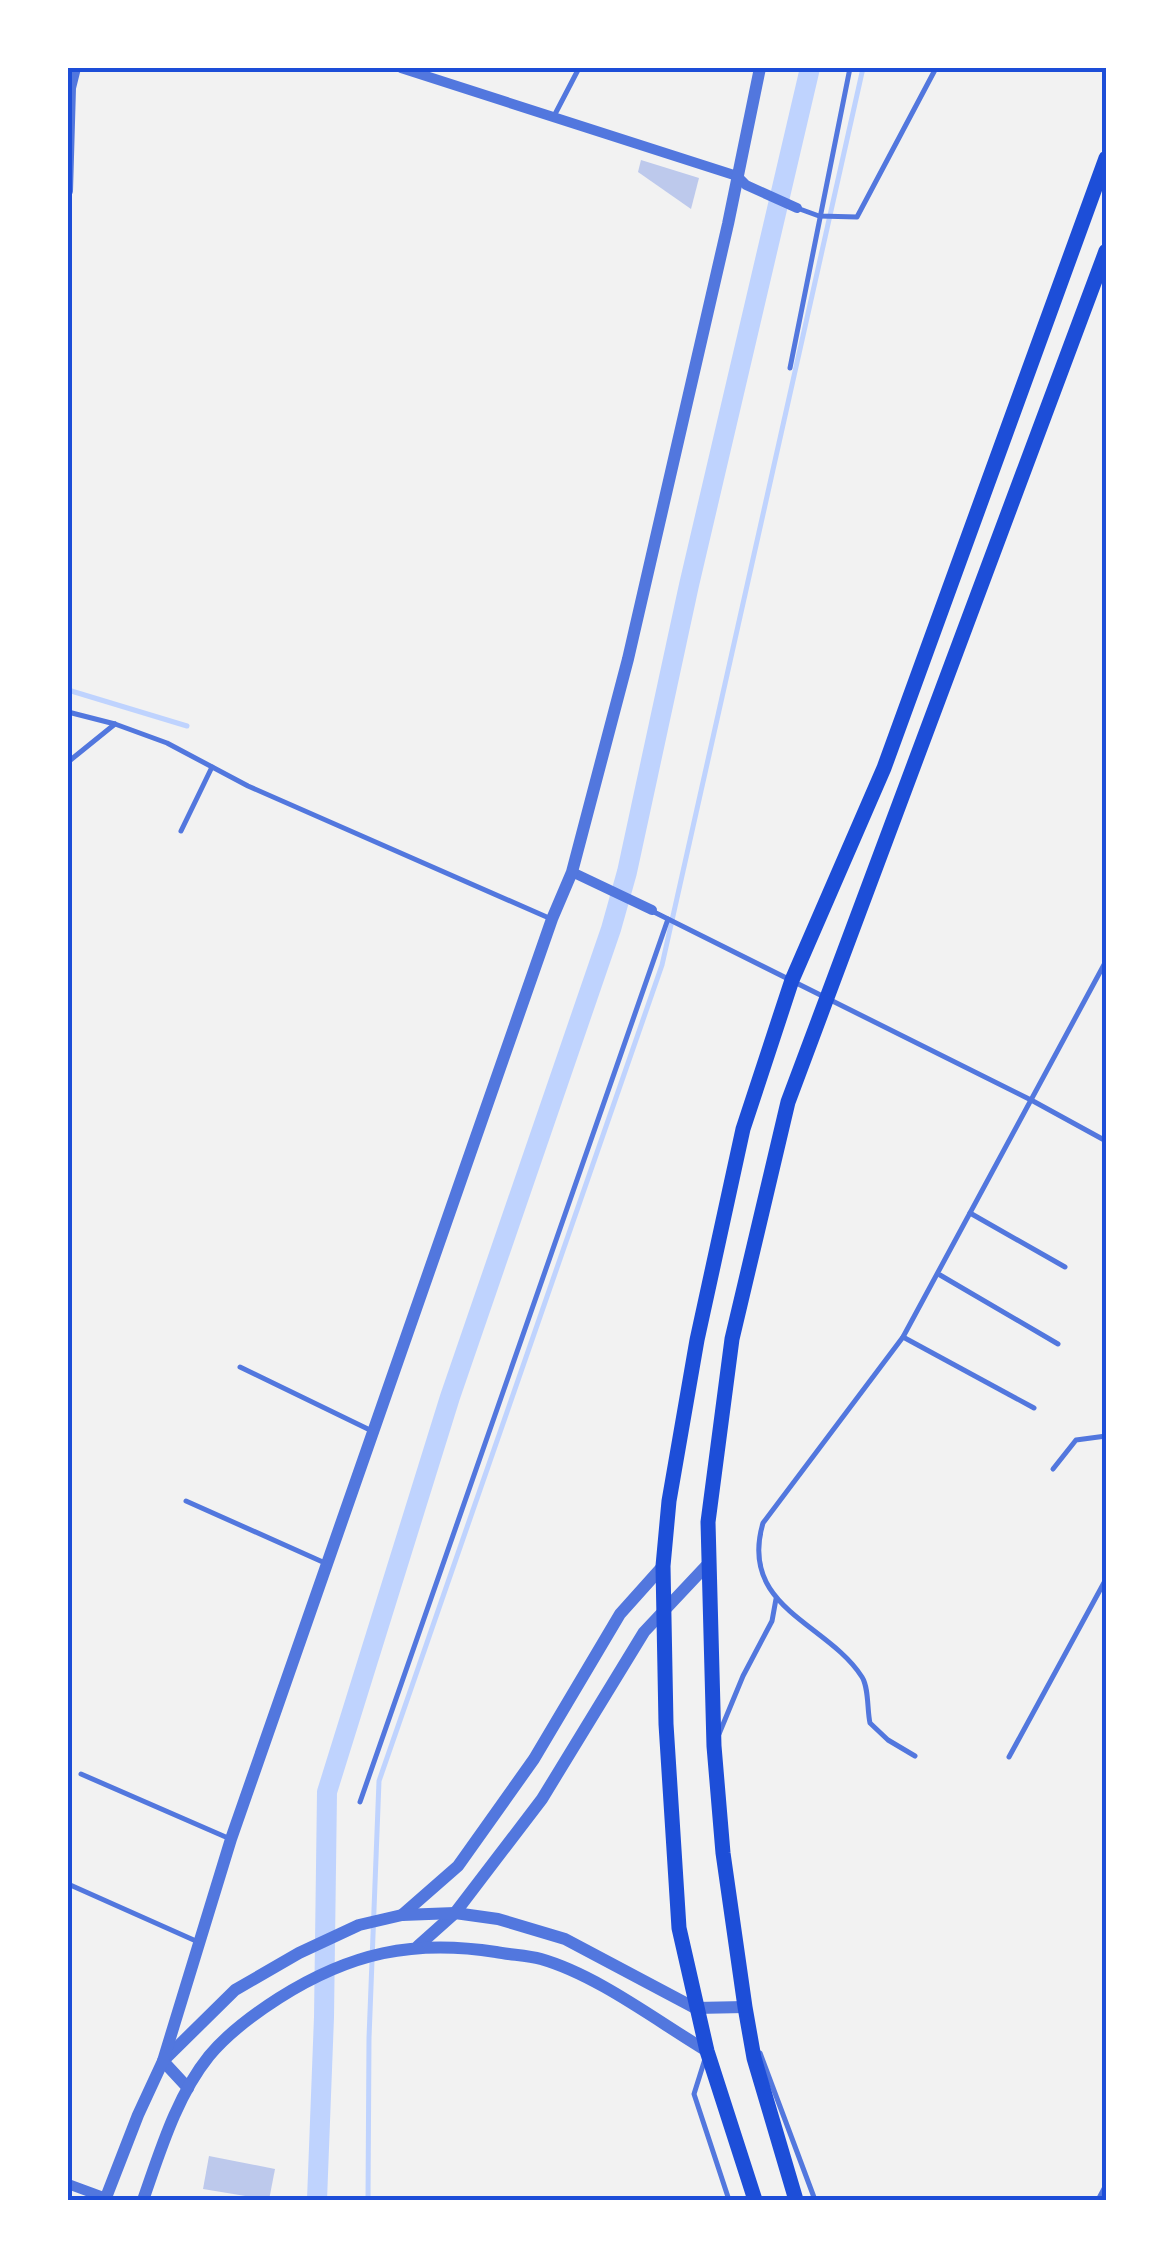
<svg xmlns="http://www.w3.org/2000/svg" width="1174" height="2268" viewBox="0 0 1174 2268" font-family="'Titillium Web',sans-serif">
<rect width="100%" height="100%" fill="#f2f2f2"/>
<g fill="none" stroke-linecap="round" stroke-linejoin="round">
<!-- stream -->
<g stroke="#bfd3fe" stroke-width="5">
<polyline points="68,690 187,726"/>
<polyline points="368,2200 369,2038 379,1781 662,965 863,68"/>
</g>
<!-- canal -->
<polyline stroke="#bfd3fe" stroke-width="20" points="317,2200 324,2017 327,1792 450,1397 611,929 627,872 689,585 810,68"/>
</g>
<!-- building -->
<g fill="#bdc9ec">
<polygon points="641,160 699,178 691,209 638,172"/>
<polygon points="209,2156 275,2169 269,2200 203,2189"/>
</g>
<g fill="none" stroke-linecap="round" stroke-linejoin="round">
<!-- service -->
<g stroke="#5277de" stroke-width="5">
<polyline points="553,118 579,68"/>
<polyline points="797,208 819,216 857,217 936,68"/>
<polyline points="790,368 850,68"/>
<polyline points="68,712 115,724 167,743 248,786 549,918"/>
<polyline points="68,762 115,724"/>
<polyline points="181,831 212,767"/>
<polyline points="654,912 1033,1101 1106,1141"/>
<polyline points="970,1213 1065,1267"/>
<polyline points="940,1275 1058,1344"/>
<polyline points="903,1337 1034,1408"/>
<polyline points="240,1367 372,1431"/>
<polyline points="1053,1469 1076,1440 1106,1436"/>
<polyline points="186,1501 325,1563"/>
<polyline points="719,1734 743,1676 772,1621 776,1599"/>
<path d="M915,1756L888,1740L870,1723C867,1710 869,1688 862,1677C828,1623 738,1608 763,1523L903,1337L1106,961"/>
<polyline points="1009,1757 1106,1579"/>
<polyline points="81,1774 228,1838"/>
<polyline points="360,1802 668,919"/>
<polyline points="68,1884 196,1941"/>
<polyline points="760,2053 815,2200"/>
<polyline points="705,2059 694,2094 729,2200"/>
<polyline points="1098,2200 1106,2185"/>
</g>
<!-- minor -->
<g stroke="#5277de" stroke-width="10">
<polyline points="401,68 737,176 746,185 797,208"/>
<polyline points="68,191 71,88 76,68"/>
<polyline points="572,872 652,910"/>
<polyline points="68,2184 106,2198"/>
</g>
<!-- tertiary -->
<g stroke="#5277de" stroke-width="12">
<polyline points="402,1915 458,1866 534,1759 620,1614 663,1566"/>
<polyline points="418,1946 455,1913 542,1799 644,1632 707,1565"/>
<polyline points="164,2060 235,1990 299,1953 359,1925 402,1915 455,1913 498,1919 565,1939 695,2008 745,2007"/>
<polyline points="163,2061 188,2088"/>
<polyline points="105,2200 138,2115 163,2061 231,1839 552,919 572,872 628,659 728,224 760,68"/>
<path d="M143,2200C160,2152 176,2097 209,2056C228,2033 254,2014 279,1998C350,1953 413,1939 496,1952C511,1955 527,1955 541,1959C597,1975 657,2021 707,2051"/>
</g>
<!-- primary -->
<g stroke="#1d4ed8" stroke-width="15">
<polyline points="755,2200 707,2051 679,1928 666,1724 663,1566 669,1501 697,1340 743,1129 792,980 884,768 1106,158"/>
<polyline points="796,2200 754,2058 745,2007 723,1853 714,1746 708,1522 732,1339 788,1102 1106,251"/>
</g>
</g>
<!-- border -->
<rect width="1174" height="2268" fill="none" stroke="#ffffff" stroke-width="140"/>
<rect x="70" y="70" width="1034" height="2128" fill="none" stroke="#1d4ed8" stroke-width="4"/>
</svg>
